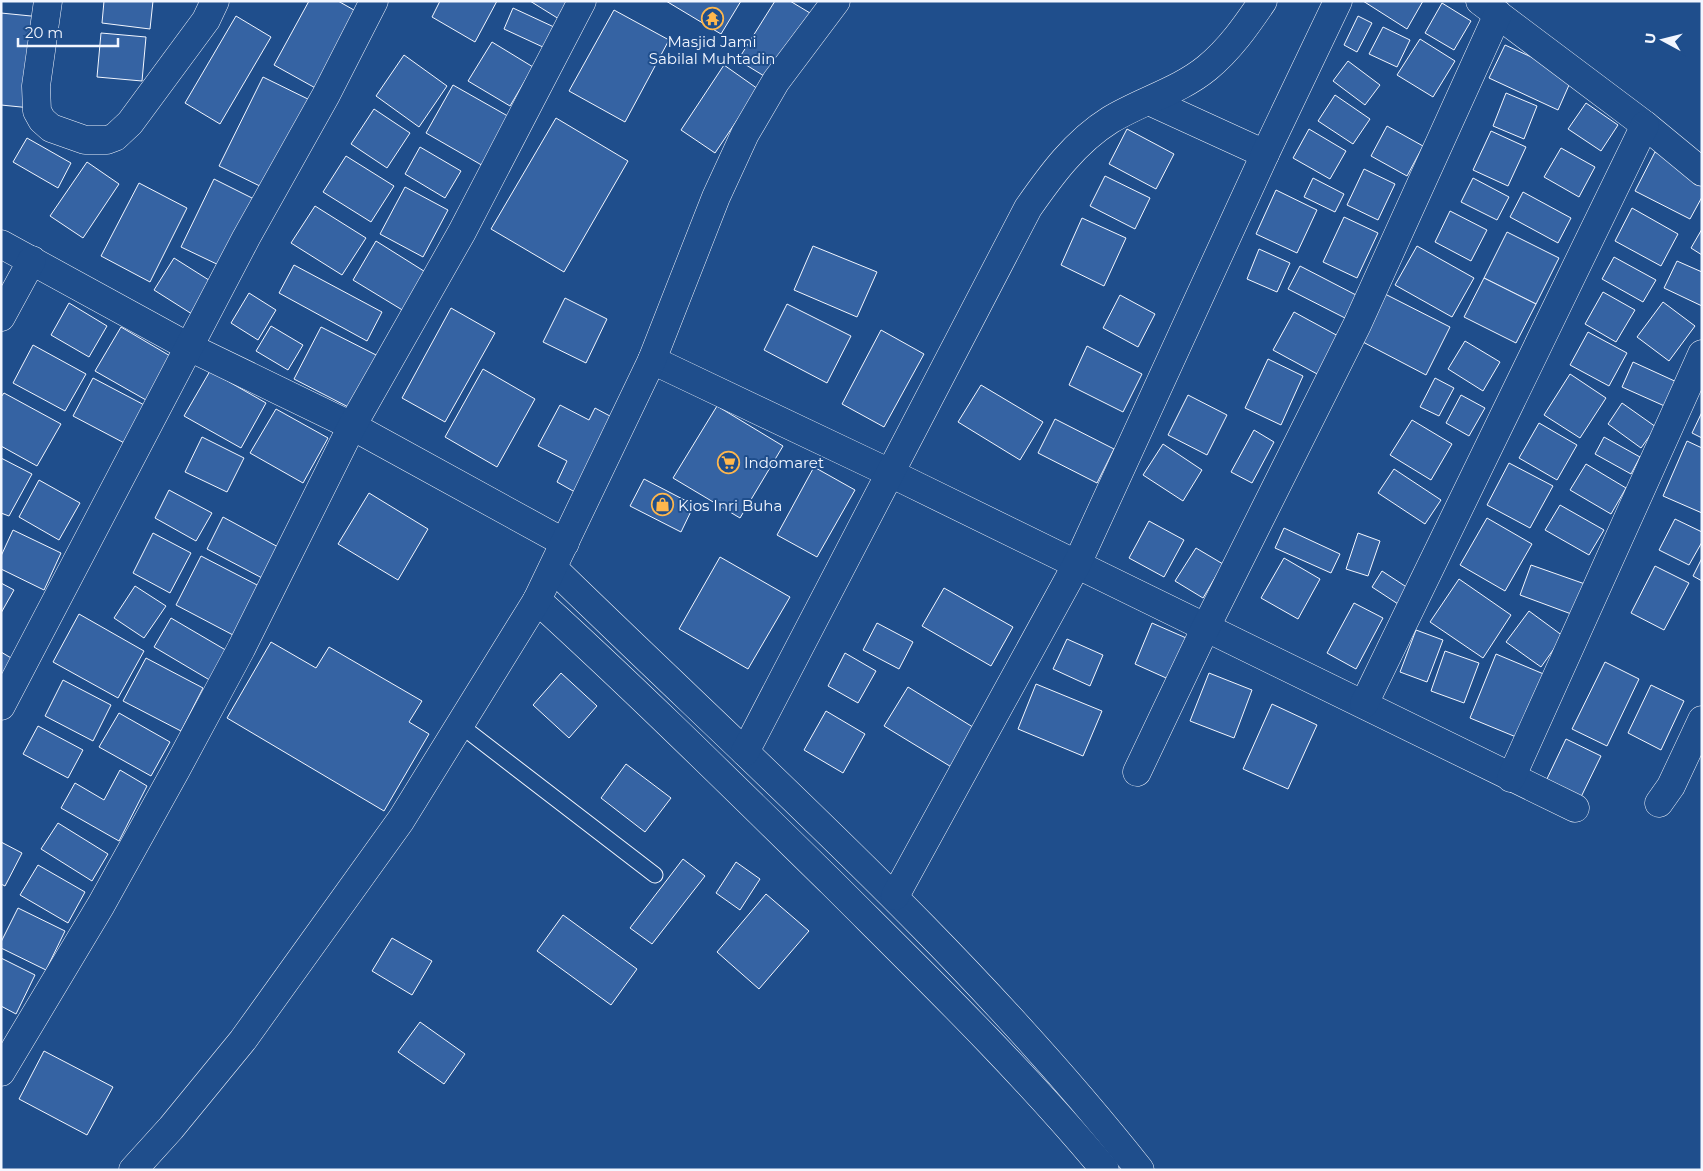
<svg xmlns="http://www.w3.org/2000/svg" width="1703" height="1171" viewBox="0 0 1703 1171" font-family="Montserrat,sans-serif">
<rect width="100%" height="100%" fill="#1f4e8c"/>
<!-- building -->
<g fill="#3563a3" stroke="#f2f6ff">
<polygon points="104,1 153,1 150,29 102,23"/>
<polygon points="309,1 338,1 361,14 319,90 274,65"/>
<polygon points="440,1 497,1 475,42 432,17"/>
<polygon points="530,1 571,1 559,19"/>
<polygon points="666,1 741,1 721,34"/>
<polygon points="775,1 790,1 810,13 769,79 738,60"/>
<polygon points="1363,1 1423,1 1407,29"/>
<polygon points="1442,3 1471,21 1454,50 1425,33"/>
<polygon points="513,8 554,27 545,48 504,29"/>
<polygon points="614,10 669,40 625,122 569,91"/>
<polygon points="1,13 41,17 31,108 1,105"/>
<polygon points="236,16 271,37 220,124 185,103"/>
<polygon points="1358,16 1372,23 1357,52 1344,45"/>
<polygon points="1383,27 1410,40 1397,67 1369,54"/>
<polygon points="101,33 146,37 142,81 97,77"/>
<polygon points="1420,39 1455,61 1433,97 1397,75"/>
<polygon points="492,42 533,67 510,106 468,81"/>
<polygon points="1505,45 1573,76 1558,110 1489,78"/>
<polygon points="404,55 447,86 419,127 376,96"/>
<polygon points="1348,61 1380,85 1365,105 1333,81"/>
<polygon points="724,65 758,89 715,153 681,130"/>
<polygon points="263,77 316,103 272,192 219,166"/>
<polygon points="453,85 513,119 485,167 426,133"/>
<polygon points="1506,93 1537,106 1524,139 1493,126"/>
<polygon points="1335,95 1370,119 1353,144 1318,121"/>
<polygon points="1586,103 1618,125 1601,151 1568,129"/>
<polygon points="374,109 410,133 387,168 351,144"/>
<polygon points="556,118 628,161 564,272 491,229"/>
<polygon points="1387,126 1423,146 1407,176 1371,156"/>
<polygon points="1127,129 1174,154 1156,189 1109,164"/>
<polygon points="1309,129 1346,151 1330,179 1293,158"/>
<polygon points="1491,131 1526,147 1508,186 1473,170"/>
<polygon points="27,138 71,163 58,188 13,162"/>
<polygon points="420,147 461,171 445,198 405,174"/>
<polygon points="1561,148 1595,167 1579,197 1544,177"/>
<polygon points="1655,152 1702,176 1702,197 1690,219 1635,191"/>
<polygon points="346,156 394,186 371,222 323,192"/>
<polygon points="87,162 119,184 83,238 50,216"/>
<polygon points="1364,169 1395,184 1378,220 1347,205"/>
<polygon points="1105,176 1150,198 1135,229 1090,206"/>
<polygon points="1313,178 1344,194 1335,212 1304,197"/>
<polygon points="1473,178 1509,197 1497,220 1461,202"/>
<polygon points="214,179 256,200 223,267 181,247"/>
<polygon points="139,183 187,208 150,282 101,256"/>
<polygon points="405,187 448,210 423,257 380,234"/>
<polygon points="1276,190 1317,210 1297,253 1256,234"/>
<polygon points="1523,192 1571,218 1558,243 1510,217"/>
<polygon points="315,206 366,238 342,275 291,243"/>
<polygon points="1632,208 1678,234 1661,266 1615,241"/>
<polygon points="1450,211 1487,230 1471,261 1435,242"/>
<polygon points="1344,217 1378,233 1357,278 1323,262"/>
<polygon points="1082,218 1126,238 1104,286 1061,265"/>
<polygon points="1702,229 1702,255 1691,248"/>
<polygon points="1507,232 1559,258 1536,304 1484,278"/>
<polygon points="376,241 427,273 404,311 353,280"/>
<polygon points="813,246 877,272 857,317 794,290"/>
<polygon points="1417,246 1474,278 1452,317 1395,285"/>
<polygon points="1259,249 1290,263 1277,292 1247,279"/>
<polygon points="1614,257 1656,280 1643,302 1602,279"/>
<polygon points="174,258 212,282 192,314 154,290"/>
<polygon points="1677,261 1702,272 1702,306 1664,288"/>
<polygon points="294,265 382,312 367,341 279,293"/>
<polygon points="1300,266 1356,295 1345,318 1288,289"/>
<polygon points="1484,278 1536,304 1516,343 1464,317"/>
<polygon points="1603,292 1635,310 1616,342 1585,324"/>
<polygon points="249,293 276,310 258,340 231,323"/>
<polygon points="1385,294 1450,327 1426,375 1361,341"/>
<polygon points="1120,295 1155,314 1138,347 1103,328"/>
<polygon points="565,298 607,319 586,363 543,342"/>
<polygon points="1663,302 1695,326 1669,361 1637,337"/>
<polygon points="69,303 107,326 89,357 51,335"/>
<polygon points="787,304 851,336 827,383 764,350"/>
<polygon points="451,308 495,333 445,422 402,398"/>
<polygon points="1294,312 1340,337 1319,375 1273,350"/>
<polygon points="271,326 303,345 288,370 256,351"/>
<polygon points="121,327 177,360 153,404 95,371"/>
<polygon points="321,327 382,358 356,411 294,379"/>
<polygon points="881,330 924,354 884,427 842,404"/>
<polygon points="1588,332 1627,353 1609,386 1570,365"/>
<polygon points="1465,341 1500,362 1483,391 1448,369"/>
<polygon points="33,345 86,374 65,411 13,383"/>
<polygon points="1087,346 1142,374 1123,412 1069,385"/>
<polygon points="1268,359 1303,376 1281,425 1245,408"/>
<polygon points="1633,362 1679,383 1669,408 1622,387"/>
<polygon points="483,369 535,399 497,467 445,437"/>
<polygon points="210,371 266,403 241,448 184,416"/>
<polygon points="1570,374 1606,398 1580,438 1544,415"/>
<polygon points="93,378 150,408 130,446 73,416"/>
<polygon points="1435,378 1454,388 1439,416 1420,407"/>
<polygon points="981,385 1043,422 1020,460 958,422"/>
<polygon points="4,393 61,424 37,466 1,446 1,397"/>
<polygon points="1188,395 1227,415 1207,455 1168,435"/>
<polygon points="1461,395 1485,408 1469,436 1446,423"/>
<polygon points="1622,403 1656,427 1641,448 1608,424"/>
<polygon points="560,405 589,420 595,408 621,422 582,496 557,482 567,461 538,446"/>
<polygon points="717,406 783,446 740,518 673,478"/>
<polygon points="276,409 328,438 303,483 250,453"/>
<polygon points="1702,412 1702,438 1692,433"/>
<polygon points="1055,419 1114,449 1097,483 1038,453"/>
<polygon points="1412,420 1452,444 1431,480 1390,455"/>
<polygon points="1539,423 1577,445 1557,480 1519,458"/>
<polygon points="1254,430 1274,442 1252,483 1231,472"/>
<polygon points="202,437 244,458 227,492 185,472"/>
<polygon points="1604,437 1640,457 1631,474 1595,454"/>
<polygon points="1687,441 1702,448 1702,513 1663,496"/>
<polygon points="1163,444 1202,470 1183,501 1143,475"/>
<polygon points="1,458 32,474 9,516 1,513"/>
<polygon points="1509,463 1553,486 1530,528 1487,505"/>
<polygon points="1586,464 1626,488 1611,514 1570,490"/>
<polygon points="814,467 855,490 817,557 777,535"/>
<polygon points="1394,469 1441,500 1425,524 1378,493"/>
<polygon points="644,479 694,505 681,532 630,506"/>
<polygon points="39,480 80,503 59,540 19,517"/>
<polygon points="169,490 212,513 196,541 155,518"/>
<polygon points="369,493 428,529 398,580 338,544"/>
<polygon points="1560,505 1604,530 1589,555 1545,530"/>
<polygon points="223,517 280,548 264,579 207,549"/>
<polygon points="1487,518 1532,544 1505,591 1460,565"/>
<polygon points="1675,519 1702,532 1702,542 1689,565 1659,550"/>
<polygon points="1149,521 1184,540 1164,577 1129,558"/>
<polygon points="1284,528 1340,554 1331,573 1275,548"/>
<polygon points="13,530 61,553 44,590 1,569 1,556"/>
<polygon points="153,533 191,553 170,593 133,573"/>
<polygon points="1358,533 1380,541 1368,576 1346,569"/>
<polygon points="1196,548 1223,564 1203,598 1175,581"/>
<polygon points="201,556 259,586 233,635 176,605"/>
<polygon points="720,557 790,597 748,669 679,629"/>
<polygon points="1284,558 1320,579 1298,619 1261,598"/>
<polygon points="1702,558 1702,581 1693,576"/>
<polygon points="1531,565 1585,584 1574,615 1520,595"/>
<polygon points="1655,566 1689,583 1664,630 1631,613"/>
<polygon points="1382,571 1408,588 1398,604 1372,587"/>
<polygon points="1459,579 1511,615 1483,658 1430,622"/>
<polygon points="1,583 14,590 1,613"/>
<polygon points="135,586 166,606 144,638 114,618"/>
<polygon points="944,588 1013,627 991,666 922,626"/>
<polygon points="1354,603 1383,618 1356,669 1327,653"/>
<polygon points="1529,611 1563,636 1541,667 1506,642"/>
<polygon points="79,614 144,651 118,698 53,662"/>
<polygon points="171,618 229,652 213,682 154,647"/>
<polygon points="877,623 913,642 899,669 863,650"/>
<polygon points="1152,623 1193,641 1175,682 1135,664"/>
<polygon points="1416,630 1443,640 1427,682 1400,672"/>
<polygon points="1067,639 1103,655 1090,686 1053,669"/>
<polygon points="271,642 316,668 329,647 422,701 409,722 429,734 384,811 227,718"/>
<polygon points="1445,651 1479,663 1464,703 1431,691"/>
<polygon points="1,652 18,662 1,692"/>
<polygon points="845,653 876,671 858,703 828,686"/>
<polygon points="1496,654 1546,675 1521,739 1470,718"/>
<polygon points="146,658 203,688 181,731 123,701"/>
<polygon points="1605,662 1639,679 1607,746 1572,729"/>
<polygon points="561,673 597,706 569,738 533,705"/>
<polygon points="1209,673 1252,690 1234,738 1190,721"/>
<polygon points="63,680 111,705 93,741 45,716"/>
<polygon points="1036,684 1102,711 1083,756 1018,729"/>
<polygon points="1651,685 1684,701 1661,750 1628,733"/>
<polygon points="908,687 976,729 953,768 884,726"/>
<polygon points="1272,704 1317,725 1288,789 1243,769"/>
<polygon points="826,711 865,734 843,773 804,750"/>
<polygon points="119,713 170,742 151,776 99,747"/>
<polygon points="38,726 83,750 68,778 23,754"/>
<polygon points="1566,739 1601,756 1579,801 1545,783"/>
<polygon points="626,764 671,798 645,832 601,798"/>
<polygon points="120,770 147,786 119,841 61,808 75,783 104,800"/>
<polygon points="58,823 108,854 92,881 41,849"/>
<polygon points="1,842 22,853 5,886 1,884"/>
<polygon points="683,859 705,876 652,944 630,928"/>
<polygon points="736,862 760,879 740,910 716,893"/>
<polygon points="38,865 85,892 68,923 20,895"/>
<polygon points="766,894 809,931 759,989 717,952"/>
<polygon points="18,908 65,931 46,970 1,948 1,942"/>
<polygon points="563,915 637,969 611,1005 537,951"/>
<polygon points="392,938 432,961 412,995 372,971"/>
<polygon points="1,958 35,975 16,1014 1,1006"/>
<polygon points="420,1022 465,1054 444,1084 398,1052"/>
<polygon points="44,1051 113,1087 87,1135 19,1099"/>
</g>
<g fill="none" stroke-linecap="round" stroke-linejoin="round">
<defs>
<polyline id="service" points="460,725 655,875"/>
<g id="minor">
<polyline points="48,1 36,86 37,111 42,120 51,128 85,140 107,140 115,137 130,123 206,20 215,1"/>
<polyline points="1480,1 1645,125 1702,172"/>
<polyline points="1149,101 1265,154"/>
<polyline points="1,244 189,347 352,426 565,543"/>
<polyline points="1,317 32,260"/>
<polyline points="652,360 890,473 1575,808"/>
<path d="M553,568C754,764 966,950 1140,1170"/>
<path d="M537,600C638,692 735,788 832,883C925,976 1021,1069 1105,1170"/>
<polyline points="1364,704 1645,125"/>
<polyline points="1,706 246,238 326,95 374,1"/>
<path d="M745,752L1028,208C1051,175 1075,142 1110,120C1141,101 1179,91 1207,68C1230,49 1246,26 1263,1"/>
<polyline points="1137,772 1205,629 1357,325 1498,14"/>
<polyline points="1511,778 1702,354"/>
<polyline points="1659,803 1671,786 1702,720"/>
<polyline points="895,896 1077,564 1265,154 1338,1"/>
<polyline points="1,1072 101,905 176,770 241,649 352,426 462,232 582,1"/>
<polyline points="133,1170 171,1128 243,1040 401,820 537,600 652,360 716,197 745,134 776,81 836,1"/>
</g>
</defs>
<!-- service casing -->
<use href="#service" stroke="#f2f6ff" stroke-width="17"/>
<!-- minor casing -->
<use href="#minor" stroke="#f2f6ff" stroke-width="29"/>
<!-- service -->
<use href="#service" stroke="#1f4e8c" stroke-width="15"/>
<!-- minor -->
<use href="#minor" stroke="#1f4e8c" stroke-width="28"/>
</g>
<!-- icons -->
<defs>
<symbol id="temple-ring" viewBox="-11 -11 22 22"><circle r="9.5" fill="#1f4e8c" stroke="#ffb74d" stroke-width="1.5"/><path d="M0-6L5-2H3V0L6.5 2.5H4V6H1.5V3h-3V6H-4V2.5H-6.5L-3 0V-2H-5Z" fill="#ffb74d"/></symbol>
<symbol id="supermarket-ring" viewBox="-11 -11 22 22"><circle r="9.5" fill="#1f4e8c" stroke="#ffb74d" stroke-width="1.5"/><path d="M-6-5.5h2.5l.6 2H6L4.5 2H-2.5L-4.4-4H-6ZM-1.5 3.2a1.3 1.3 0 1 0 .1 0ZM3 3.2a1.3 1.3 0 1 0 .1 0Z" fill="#ffb74d"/></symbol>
<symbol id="shop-ring" viewBox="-11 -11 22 22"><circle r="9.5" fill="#1f4e8c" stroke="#ffb74d" stroke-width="1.5"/><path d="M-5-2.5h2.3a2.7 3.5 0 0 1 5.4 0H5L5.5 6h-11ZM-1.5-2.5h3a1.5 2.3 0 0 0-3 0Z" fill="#ffb74d"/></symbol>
</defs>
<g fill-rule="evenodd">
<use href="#temple-ring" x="700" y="6" width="25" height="25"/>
<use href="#supermarket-ring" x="716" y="450" width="25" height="25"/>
<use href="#shop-ring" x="650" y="492" width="25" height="25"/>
</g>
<g text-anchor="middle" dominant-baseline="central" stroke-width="4" stroke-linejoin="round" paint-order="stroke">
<!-- poi labels -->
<g font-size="15" fill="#f2f6ff" stroke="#1f4e8c" text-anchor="start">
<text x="712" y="41" text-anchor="middle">Masjid Jami<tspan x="712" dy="17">Sabilal Muhtadin</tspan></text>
<text x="744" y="462">Indomaret</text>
<text x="678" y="505">Kios Inri Buha</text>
</g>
</g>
<!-- border -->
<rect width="1703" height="1171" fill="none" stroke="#f2f6ff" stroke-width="5"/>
<!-- north arrow -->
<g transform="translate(1663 40) rotate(277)" stroke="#1f4e8c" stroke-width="4" paint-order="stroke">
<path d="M0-4L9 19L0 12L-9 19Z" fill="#f2f6ff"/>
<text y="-8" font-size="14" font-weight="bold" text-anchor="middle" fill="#f2f6ff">U</text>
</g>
<!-- scale -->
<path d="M18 38v8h100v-8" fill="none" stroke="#f2f6ff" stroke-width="2.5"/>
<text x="25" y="38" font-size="15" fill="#f2f6ff" stroke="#1f4e8c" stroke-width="4" paint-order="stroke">20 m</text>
</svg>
